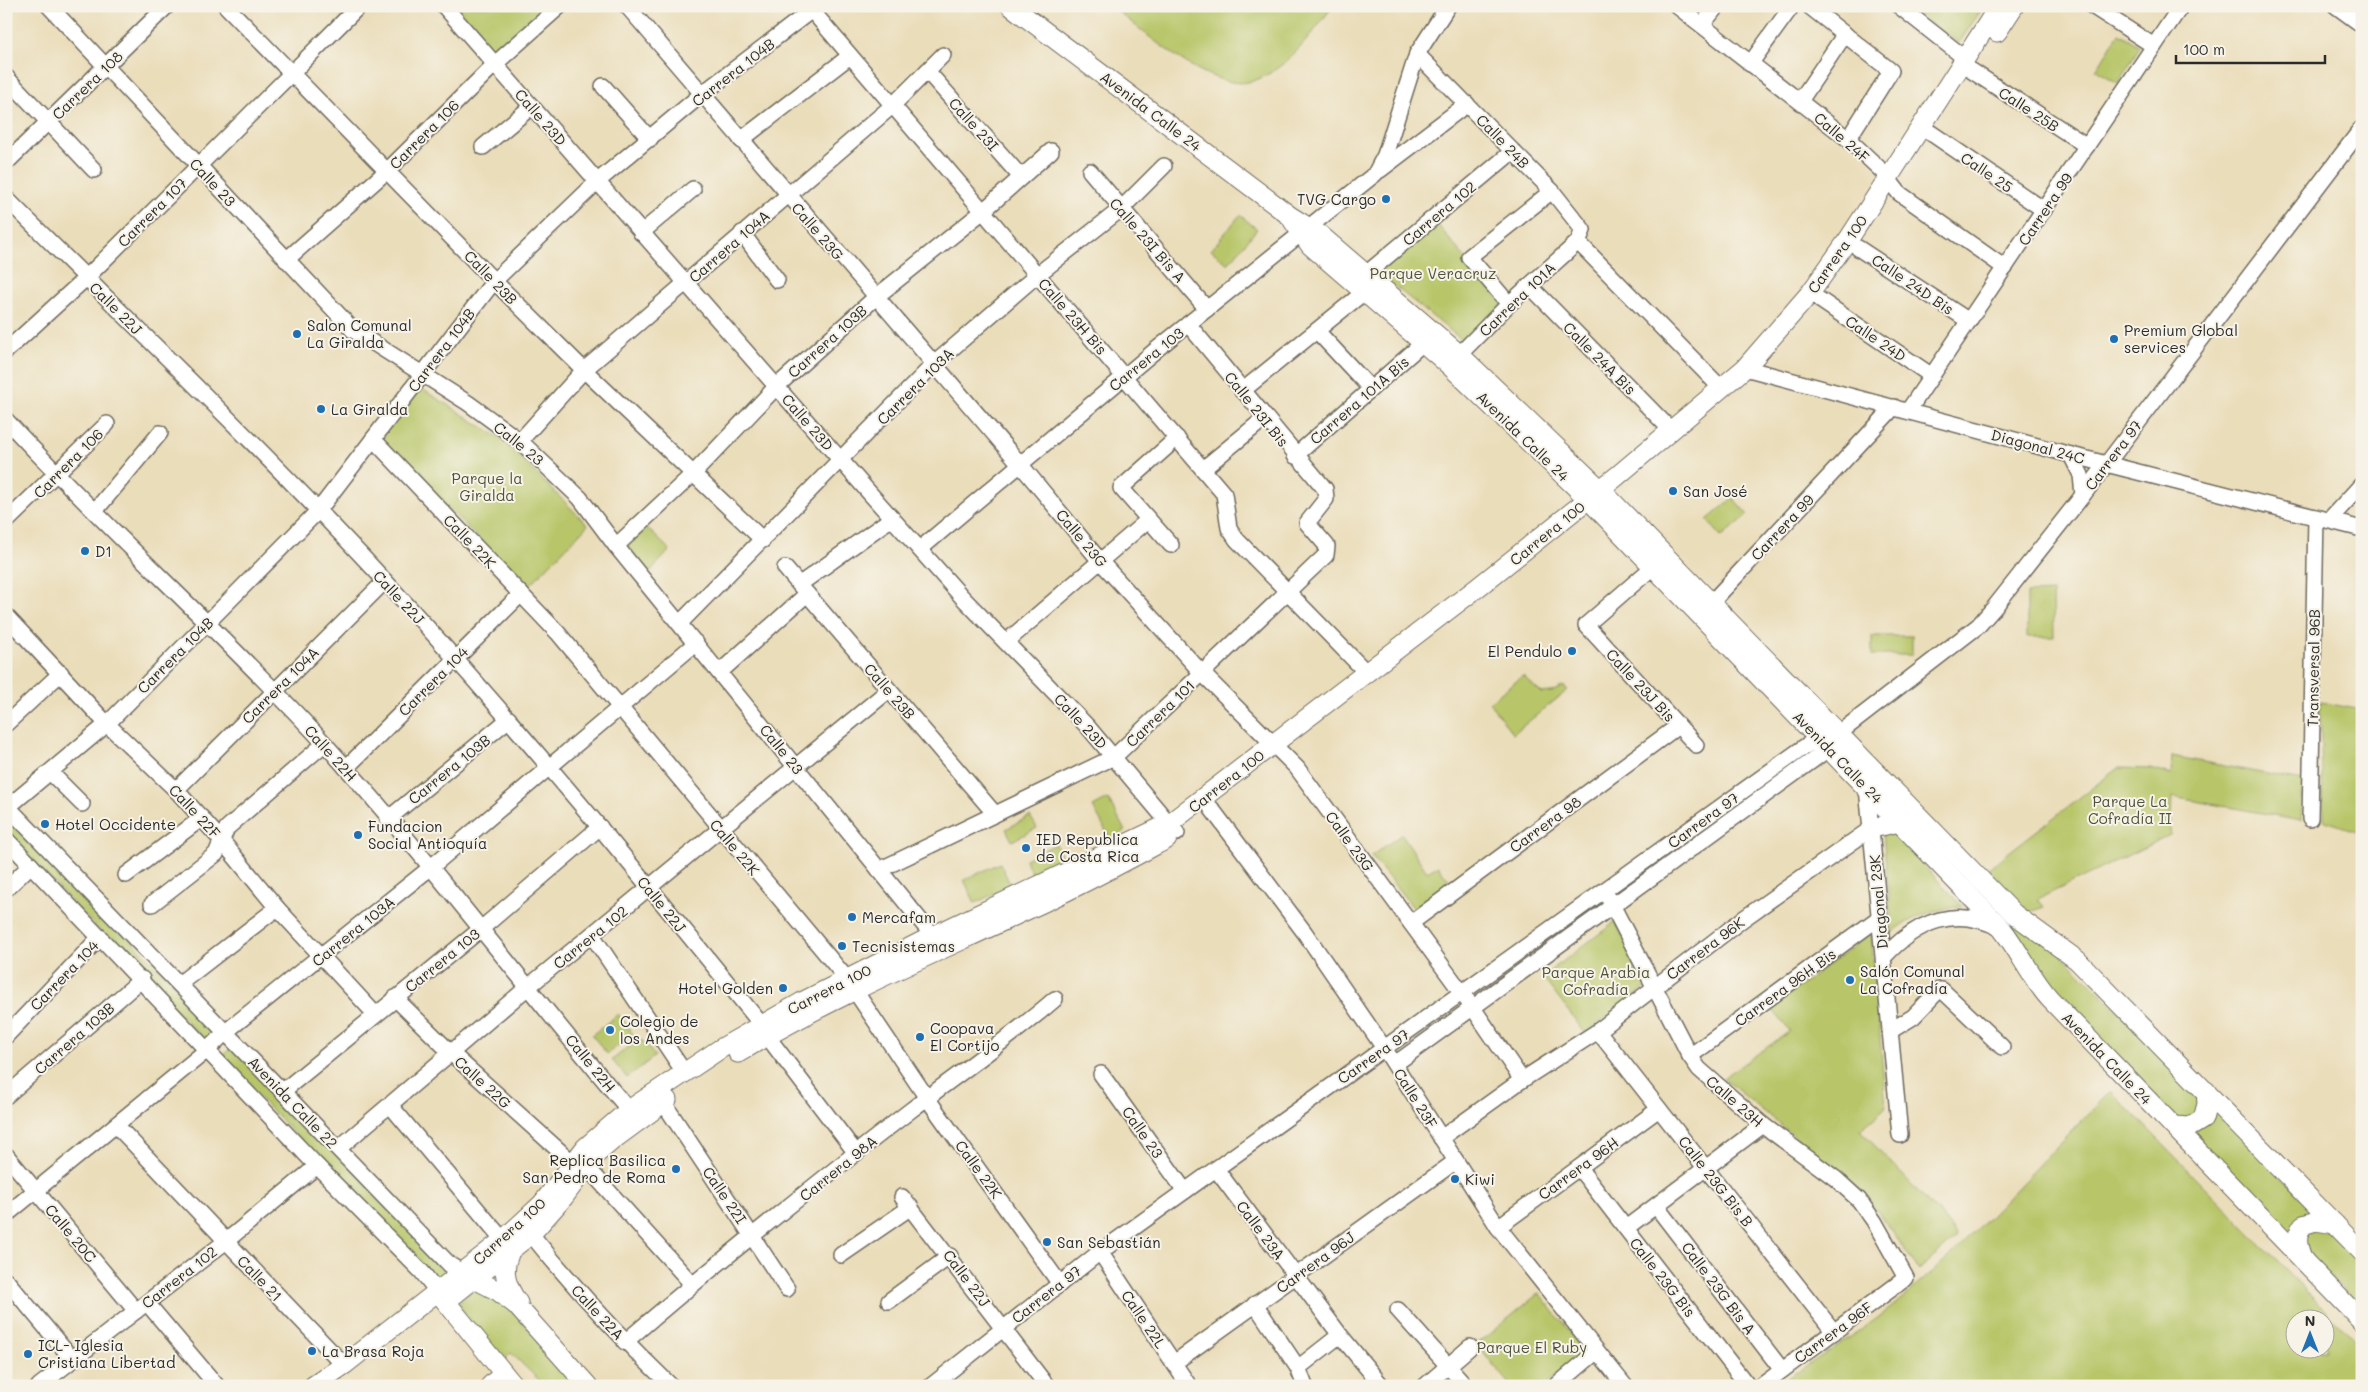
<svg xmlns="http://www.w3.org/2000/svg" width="2368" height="1392" viewBox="0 0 2368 1392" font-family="Mali,sans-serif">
<rect width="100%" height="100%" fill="#f7f3e8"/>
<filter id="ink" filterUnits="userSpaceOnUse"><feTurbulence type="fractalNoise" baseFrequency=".02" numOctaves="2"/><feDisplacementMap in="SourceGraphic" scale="10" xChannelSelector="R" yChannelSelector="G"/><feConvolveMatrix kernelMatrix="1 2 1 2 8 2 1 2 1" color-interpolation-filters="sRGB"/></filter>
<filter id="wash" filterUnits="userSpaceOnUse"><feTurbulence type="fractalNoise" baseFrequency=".0096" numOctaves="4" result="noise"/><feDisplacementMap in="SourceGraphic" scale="20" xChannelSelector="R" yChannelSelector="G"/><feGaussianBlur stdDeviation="1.12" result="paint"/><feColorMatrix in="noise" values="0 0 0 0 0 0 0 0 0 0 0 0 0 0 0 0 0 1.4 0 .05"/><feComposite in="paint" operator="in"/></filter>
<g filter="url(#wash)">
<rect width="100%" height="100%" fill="#eaddba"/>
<!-- green -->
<g fill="#b8c669" stroke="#72784a" fill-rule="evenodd">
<polygon points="453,6 551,6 497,57"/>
<path d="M1111,6H1333C1312,34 1289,67 1256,80C1213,97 1144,31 1111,6Z"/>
<polygon points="1907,6 1984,6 1959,43"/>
<polygon points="2119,33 2140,46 2118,83 2096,70"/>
<polygon points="1240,215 1257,229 1228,264 1211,250"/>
<polygon points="1437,224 1503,304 1467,344 1378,273"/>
<polygon points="419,387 500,438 588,525 528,587 378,439"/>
<polygon points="1733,498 1748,515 1722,537 1707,520"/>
<polygon points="647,528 670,550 646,576 624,549"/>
<polygon points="2053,592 2054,637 2027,637 2027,593"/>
<rect x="1872" y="636" width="40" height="19"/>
<polygon points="1523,676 1541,693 1552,692 1563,686 1568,690 1513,734 1489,702"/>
<polygon points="2320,702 2362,710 2362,833 2323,820"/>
<polygon points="2172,756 2303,781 2301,820 2172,797 2170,835 2038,899 2044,907 2029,912 1987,869 2118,768 2150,769 2171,775"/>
<polygon points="1108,799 1125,831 1110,839 1093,807"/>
<polygon points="6,812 221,1032 208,1044 6,833"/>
<polygon points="1030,816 1037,828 1012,841 1006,829"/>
<path d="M1891,831L1962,906C1935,910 1913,915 1892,933L1883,833Z"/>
<polygon points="1402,834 1427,872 1438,866 1453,885 1416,911 1371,856"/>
<polygon points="1056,844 1064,861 1033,876 1025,859"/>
<polygon points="1000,863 1011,886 975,903 964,880"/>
<polygon points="2002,911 2059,952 2198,1090 2199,1117 2179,1121 2049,989 1998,916"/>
<polygon points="1615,922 1649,985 1585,1033 1542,977"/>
<polygon points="1871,933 1886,1108 1860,1130 1951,1226 1956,1238 1919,1270 1865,1194 1723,1078 1790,1031 1771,1008"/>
<polygon points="618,1014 633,1034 607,1054 592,1035"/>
<polygon points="640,1038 655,1056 627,1078 612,1060"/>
<polygon points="234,1046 451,1271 439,1283 220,1057"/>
<path d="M2111,1091L2362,1348V1386H1775C1819,1357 1866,1330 1906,1295C1980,1233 2043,1158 2111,1091ZM2296,1320H2326V1350H2296Z"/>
<polygon points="2214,1107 2319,1215 2290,1239 2189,1134"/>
<polygon points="2308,1229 2331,1231 2362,1262 2362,1310 2308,1252 2303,1243"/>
<polygon points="474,1289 499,1297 582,1386 540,1386 542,1383 511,1353 501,1362 460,1306 460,1301"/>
<polygon points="1539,1293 1586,1352 1544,1386 1512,1386 1476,1345"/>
</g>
</g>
<g filter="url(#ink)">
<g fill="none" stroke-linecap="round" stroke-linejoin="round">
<defs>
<g id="minor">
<polyline points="49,6 353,330 468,403 520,441 580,498 616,546 933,936"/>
<polyline points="226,6 494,281 584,370 763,540"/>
<polyline points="444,6 866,489 962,597 1088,727 1177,833"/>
<polyline points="627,6 1020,464 1100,561 1201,672 1297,768 1473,1008 1522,1080"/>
<polyline points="808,6 1224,494 1229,528 1237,540 1367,673"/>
<polyline points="1677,6 1848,139 1882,171 1899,193 2005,268"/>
<polyline points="1809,6 1891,71 1848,139"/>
<polyline points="1899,6 1966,59"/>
<polyline points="2092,6 2154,46"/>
<polyline points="2336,6 2362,25"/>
<polyline points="1702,25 1717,6"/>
<polyline points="1417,54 1552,191 1583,230 1578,242 1509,304 1452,362"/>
<polyline points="1750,64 1792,6"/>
<polyline points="927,71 1021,177"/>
<polyline points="1972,71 2087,146"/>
<polyline points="6,77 94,170"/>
<polyline points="603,86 650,139"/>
<polyline points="1800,101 1845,34"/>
<polyline points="1931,133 2044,210"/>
<polyline points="741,140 850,56"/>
<polyline points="483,147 531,107"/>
<polyline points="6,163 167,6"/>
<polyline points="1380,170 1467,104"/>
<polyline points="1090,171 1207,309"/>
<path d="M6,198C133,325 264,450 386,582C517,724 639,874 761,1024"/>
<polyline points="641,233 693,189"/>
<polyline points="742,233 777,280"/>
<polyline points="1578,242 1721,388"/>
<polyline points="1858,248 1969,321"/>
<polyline points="286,260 388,170 495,64 560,6"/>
<polyline points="1366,274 1512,152"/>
<polyline points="1530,286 1671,430"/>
<polyline points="1820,300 1932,376"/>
<polyline points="1509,304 1469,257 1552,191"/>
<polyline points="1317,331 1371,389"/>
<polyline points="6,351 86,278 359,6"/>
<polyline points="1745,368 2071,455 2362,529"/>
<polyline points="1242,391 1363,293"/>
<polyline points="1908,411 2181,6"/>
<path d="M6,420C108,531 222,632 324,743C431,861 526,989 629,1110"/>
<polyline points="373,439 558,633 847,979 927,1098 1060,1284"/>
<polyline points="520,441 584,370 892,106 943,55"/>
<polyline points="2071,455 2081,475 2083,495"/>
<polyline points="1295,456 1423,343"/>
<polyline points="1203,469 1265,418"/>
<polyline points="95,511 160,433"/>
<polyline points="2329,520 2362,484"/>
<polyline points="6,522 107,424"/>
<polyline points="1171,545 1121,488 1177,438"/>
<polyline points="616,546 693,474 777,386 876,297 982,212 1051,151"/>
<polyline points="920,549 1157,349 1375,174 1385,155 1417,54 1448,6"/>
<polyline points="1653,567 1586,625 1696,745"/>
<polyline points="785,568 995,814"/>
<polyline points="800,584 892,518"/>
<polyline points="1711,603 1894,407"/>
<polyline points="6,616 107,724 176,790 222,841 277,908 375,1014"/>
<polyline points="680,623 934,364 1037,275 1121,209 1164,166"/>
<polyline points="1006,642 1148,520"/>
<polyline points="720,672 807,594"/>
<polyline points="6,724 61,673"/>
<polyline points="346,768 521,594"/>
<polyline points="50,772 82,804"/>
<polyline points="1867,788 1900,1135"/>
<polyline points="176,790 385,581"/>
<polyline points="6,805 450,1265 462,1272"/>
<polyline points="8,807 107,724 318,511 494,281 598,181 702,94 817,6"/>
<polyline points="1211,808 1305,933 1384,1048 1498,1227 1625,1386"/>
<polyline points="388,819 509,719"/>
<polyline points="2310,819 2316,517"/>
<polyline points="6,839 317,1166 422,1272 437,1291"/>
<polyline points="879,870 1114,757 1326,555 1327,546 1307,523 1326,499 1325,489 1188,324"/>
<polyline points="126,875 202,818"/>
<polyline points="6,889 31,865"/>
<polyline points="1608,897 1690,1056 1699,1069 1763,1125 1836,1179 1859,1200 1874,1221 1906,1278 1761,1386"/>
<polyline points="152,904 216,854 227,828 324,744"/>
<polyline points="1411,923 1678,726"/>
<polyline points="592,935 684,1072"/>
<path d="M1884,957C1916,922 1954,905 2000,928"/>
<polyline points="179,984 277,908"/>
<polyline points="395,998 451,1053 574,1164"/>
<polyline points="1598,1031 1834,1332"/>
<polyline points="1890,1031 1913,1017 1939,990 1942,990 2002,1047"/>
<polyline points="6,1036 100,937"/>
<polyline points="767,1036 856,1153"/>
<polyline points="1690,1056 1880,917"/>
<polyline points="1395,1064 1820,755 1825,744 1978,626 1993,609 2083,495 2362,128"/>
<polyline points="1101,1074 1185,1191"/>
<polyline points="283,1091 481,929 600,827"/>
<polyline points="6,1096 142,979"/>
<polyline points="663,1102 787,1289"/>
<polyline points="390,1105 503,1240"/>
<polyline points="116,1125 344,1365"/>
<polyline points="1441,1138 1522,1080 1598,1031 1743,919 1872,828"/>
<polyline points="339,1148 528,987 889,690"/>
<polyline points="6,1155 136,1311"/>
<polyline points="586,1166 692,1284"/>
<polyline points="1579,1168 1748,1386"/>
<polyline points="1216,1169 1340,1335 1382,1386"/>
<polyline points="902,1197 1047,1386"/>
<polyline points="1656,1206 1782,1370"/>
<polyline points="6,1215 207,1050 228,1030 430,868 696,643"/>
<polyline points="1498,1227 1659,1109"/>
<polyline points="1626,1228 1763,1125"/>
<path d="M531,1234C574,1288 621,1338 671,1386"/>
<polyline points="1100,1252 1189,1386"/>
<polyline points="841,1255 911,1207"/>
<polyline points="6,1280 73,1360"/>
<polyline points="889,1301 950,1256"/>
<polyline points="147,1303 217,1386"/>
<polyline points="1255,1304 1298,1368 1305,1386"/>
<polyline points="1398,1310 1466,1386"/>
<path d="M625,1342C718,1262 814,1185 911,1110C959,1073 1009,1039 1055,999"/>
<polyline points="1174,1363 1456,1161"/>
<polyline points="1298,1368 1340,1335"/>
<polyline points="39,1386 225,1242 317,1166"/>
<polyline points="931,1386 1100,1252 1807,745 1817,743 1825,744"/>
<polyline points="1425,1386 1470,1347"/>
<polyline points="1556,1386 1597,1351"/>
</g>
<g id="major">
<polyline points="1011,6 1290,216 1319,234 1460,355 1600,489 2014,914 2077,960 2362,1252"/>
<polyline points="1997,32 2014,6"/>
<path d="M1293,221L1310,245L1449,365L1588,499L2002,929C2020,952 2031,978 2050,999L2362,1321"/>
<polyline points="1872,828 1900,822"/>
<path d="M738,1053C831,997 931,955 1029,909C1076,888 1122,863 1167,839"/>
<polyline points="2173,1126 2190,1127 2203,1119 2207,1104 2206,1091"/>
<path d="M509,1254C501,1273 507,1287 518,1303"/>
<path d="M2303,1260C2298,1248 2294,1237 2303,1225L2316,1221L2335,1224"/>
<polyline points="465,1274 498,1291 516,1305 588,1386"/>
<polyline points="438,1292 514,1386"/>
<polyline points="446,1301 531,1234 563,1198 594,1156 614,1139 667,1100"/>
<polyline points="313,1386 344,1365 503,1240 542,1204 585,1148 629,1110 720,1049 802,1002 933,936 1170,823 1477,588 1616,477 1745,368 1811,292 1850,237 1999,6"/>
<polyline points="490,1386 503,1374"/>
</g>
</defs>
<!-- minor casing -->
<use href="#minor" stroke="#6e695d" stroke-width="18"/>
<!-- major casing -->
<use href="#major" stroke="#6e695d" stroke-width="21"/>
<!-- minor -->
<use href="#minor" stroke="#fff" stroke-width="15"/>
<!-- major -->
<use href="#major" stroke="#fff" stroke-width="19"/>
</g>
</g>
<!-- markers -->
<g fill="#1f6fb2" stroke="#f7f3e8" stroke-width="2">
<circle cx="1386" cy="199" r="5"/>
<circle cx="297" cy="334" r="5"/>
<circle cx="2114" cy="339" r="5"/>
<circle cx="321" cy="409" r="5"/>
<circle cx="1673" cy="491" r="5"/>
<circle cx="85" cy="551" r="5"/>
<circle cx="1572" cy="651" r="5"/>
<circle cx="45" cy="824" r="5"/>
<circle cx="358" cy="835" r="5"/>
<circle cx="1026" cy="848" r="5"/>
<circle cx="852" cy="917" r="5"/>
<circle cx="842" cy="946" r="5"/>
<circle cx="1850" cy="980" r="5"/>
<circle cx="783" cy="988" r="5"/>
<circle cx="610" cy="1030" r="5"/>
<circle cx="920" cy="1037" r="5"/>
<circle cx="676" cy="1169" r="5"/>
<circle cx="1455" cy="1179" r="5"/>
<circle cx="1047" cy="1242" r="5"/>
<circle cx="312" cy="1351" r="5"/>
<circle cx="28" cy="1354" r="5"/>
</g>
<g text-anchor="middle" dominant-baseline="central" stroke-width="4" stroke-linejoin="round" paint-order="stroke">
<!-- street labels -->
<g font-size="15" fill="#2b2b2b" stroke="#f7f3e8">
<text transform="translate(733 72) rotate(-38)">Carrera 104B</text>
<text transform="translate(87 85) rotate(-44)">Carrera 108</text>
<text transform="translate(2029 109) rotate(33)">Calle 25B</text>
<text transform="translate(1151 111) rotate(37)">Avenida Calle 24</text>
<text transform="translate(541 117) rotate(49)">Calle 23D</text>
<text transform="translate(974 124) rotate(48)">Calle 23I</text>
<text transform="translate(424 134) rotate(-45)">Carrera 106</text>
<text transform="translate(1842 137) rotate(41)">Calle 24F</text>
<text transform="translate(1503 141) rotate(46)">Calle 24B</text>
<text transform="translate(1987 172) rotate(34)">Calle 25</text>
<text transform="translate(213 182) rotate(47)">Calle 23</text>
<text transform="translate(2045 209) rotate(-56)">Carrera 99</text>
<text transform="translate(152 212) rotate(-45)">Carrera 107</text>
<text transform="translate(1439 213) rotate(-40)">Carrera 102</text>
<text transform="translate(818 231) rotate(49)">Calle 23G</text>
<text transform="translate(1148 240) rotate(49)">Calle 23I Bis A</text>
<text transform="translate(729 246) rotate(-41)">Carrera 104A</text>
<text transform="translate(1837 254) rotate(-55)">Carrera 100</text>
<text transform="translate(491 277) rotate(46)">Calle 23B</text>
<text transform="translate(1913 284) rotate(34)">Calle 24D Bis</text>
<text transform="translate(1517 299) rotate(-44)">Carrera 101A</text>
<text transform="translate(116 308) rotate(45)">Calle 22J</text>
<text transform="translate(1073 316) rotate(49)">Calle 23H Bis</text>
<text transform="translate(1876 338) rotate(34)">Calle 24D</text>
<text transform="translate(827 341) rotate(-42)">Carrera 103B</text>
<text transform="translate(441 350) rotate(-53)">Carrera 104B</text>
<text transform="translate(1600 358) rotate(45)">Calle 24A Bis</text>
<text transform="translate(1146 359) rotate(-39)">Carrera 103</text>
<text transform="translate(915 386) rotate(-45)">Carrera 103A</text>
<text transform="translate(1359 400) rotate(-41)">Carrera 101A Bis</text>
<text transform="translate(1257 409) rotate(51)">Calle 23I Bis</text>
<text transform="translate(808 422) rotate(49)">Calle 23D</text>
<text transform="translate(1523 436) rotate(44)">Avenida Calle 24</text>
<text transform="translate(519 443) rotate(39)">Calle 23</text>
<text transform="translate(2038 446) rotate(15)">Diagonal 24C</text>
<text transform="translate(2113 455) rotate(-53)">Carrera 97</text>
<text transform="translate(68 463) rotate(-45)">Carrera 106</text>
<text transform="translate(1782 527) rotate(-47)">Carrera 99</text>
<text transform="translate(1547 533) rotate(-39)">Carrera 100</text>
<text transform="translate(1082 538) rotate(50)">Calle 23G</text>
<text transform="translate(470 541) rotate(46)">Calle 22K</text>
<text transform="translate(399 597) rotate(47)">Calle 22J</text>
<text transform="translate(175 655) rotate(-45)">Carrera 104B</text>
<text transform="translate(2313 668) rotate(-89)">Transversal 96B</text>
<text transform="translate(433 681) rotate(-45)">Carrera 104</text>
<text transform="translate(280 685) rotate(-45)">Carrera 104A</text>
<text transform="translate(1641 685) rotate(47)">Calle 23J Bis</text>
<text transform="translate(890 691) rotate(49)">Calle 23B</text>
<text transform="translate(1160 713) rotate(-44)">Carrera 101</text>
<text transform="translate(1081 721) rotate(47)">Calle 23D</text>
<text transform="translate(782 749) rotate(51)">Calle 23</text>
<text transform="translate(331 753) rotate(48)">Calle 22H</text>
<text transform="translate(1838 757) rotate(46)">Avenida Calle 24</text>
<text transform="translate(449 769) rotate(-39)">Carrera 103B</text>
<text transform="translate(1226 781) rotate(-38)">Carrera 100</text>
<text transform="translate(195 811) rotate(47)">Calle 22F</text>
<text transform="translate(1703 820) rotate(-36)">Carrera 97</text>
<text transform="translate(1545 824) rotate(-36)">Carrera 98</text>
<text transform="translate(1350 841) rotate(54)">Calle 23G</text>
<text transform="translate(735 847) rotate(50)">Calle 22K</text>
<text transform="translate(1878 902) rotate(-95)">Diagonal 23K</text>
<text transform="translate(662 904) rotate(51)">Calle 22J</text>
<text transform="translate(353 931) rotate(-39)">Carrera 103A</text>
<text transform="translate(590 937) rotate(-39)">Carrera 102</text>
<text transform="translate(1705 948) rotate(-37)">Carrera 96K</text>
<text transform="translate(442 960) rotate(-39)">Carrera 103</text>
<text transform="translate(64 975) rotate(-46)">Carrera 104</text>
<text transform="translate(1785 987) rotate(-36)">Carrera 96H Bis</text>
<text transform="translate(829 989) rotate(-27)">Carrera 100</text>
<text transform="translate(74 1038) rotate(-41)">Carrera 103B</text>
<text transform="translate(1373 1056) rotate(-35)">Carrera 97</text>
<text transform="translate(2107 1058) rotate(46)">Avenida Calle 24</text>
<text transform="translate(591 1063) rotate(51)">Calle 22H</text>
<text transform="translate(483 1082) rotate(42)">Calle 22G</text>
<text transform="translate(1416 1098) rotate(58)">Calle 23F</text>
<text transform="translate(1735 1101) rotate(41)">Calle 23H</text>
<text transform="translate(293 1102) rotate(46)">Avenida Calle 22</text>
<text transform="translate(1143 1132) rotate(55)">Calle 23</text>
<text transform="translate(838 1168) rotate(-39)">Carrera 98A</text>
<text transform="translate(1578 1168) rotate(-36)">Carrera 96H</text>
<text transform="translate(979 1169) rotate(54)">Calle 22K</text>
<text transform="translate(1716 1181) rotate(52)">Calle 23G Bis B</text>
<text transform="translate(725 1195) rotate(56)">Calle 22I</text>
<text transform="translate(1261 1230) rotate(53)">Calle 23A</text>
<text transform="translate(509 1231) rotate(-42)">Carrera 100</text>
<text transform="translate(71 1233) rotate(50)">Calle 20C</text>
<text transform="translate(1315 1262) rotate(-36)">Carrera 96J</text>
<text transform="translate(179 1277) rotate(-38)">Carrera 102</text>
<text transform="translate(1663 1277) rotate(52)">Calle 23G Bis</text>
<text transform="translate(260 1278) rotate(46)">Calle 21</text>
<text transform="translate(967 1278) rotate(53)">Calle 22J</text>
<text transform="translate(1719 1288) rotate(53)">Calle 23G Bis A</text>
<text transform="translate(1046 1294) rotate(-38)">Carrera 97</text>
<text transform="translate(598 1312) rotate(47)">Calle 22A</text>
<text transform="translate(1144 1319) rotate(56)">Calle 22L</text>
<text transform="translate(1833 1332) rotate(-36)">Carrera 96F</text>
</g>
<!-- poi labels -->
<g font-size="15" fill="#2b2b2b" stroke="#f7f3e8" text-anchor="start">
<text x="1376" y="199" text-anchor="end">TVG Cargo</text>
<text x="307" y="325">Salon Comunal<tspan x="307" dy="17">La Giralda</tspan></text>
<text x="2124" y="330">Premium Global<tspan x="2124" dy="17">services</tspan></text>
<text x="331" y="409">La Giralda</text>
<text x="1683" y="491">San José</text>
<text x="95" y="551">D1</text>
<text x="1562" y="651" text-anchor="end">El Pendulo</text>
<text x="55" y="824">Hotel Occidente</text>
<text x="368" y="826">Fundacion<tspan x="368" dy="17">Social Antioquía</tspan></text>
<text x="1036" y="839">IED Republica<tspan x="1036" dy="17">de Costa Rica</tspan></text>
<text x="862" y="917">Mercafam</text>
<text x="852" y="946">Tecnisistemas</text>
<text x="1860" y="971">Salón Comunal<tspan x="1860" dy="17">La Cofradía</tspan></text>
<text x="773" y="988" text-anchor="end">Hotel Golden</text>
<text x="620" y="1021">Colegio de<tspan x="620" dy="17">los Andes</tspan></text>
<text x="930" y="1028">Coopava<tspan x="930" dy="17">El Cortijo</tspan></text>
<text x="666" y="1160" text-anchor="end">Replica Basilica<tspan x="666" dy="17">San Pedro de Roma</tspan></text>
<text x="1465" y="1179">Kiwi</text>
<text x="1057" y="1242">San Sebastián</text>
<text x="38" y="1345">ICL- Iglesia<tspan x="38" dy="17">Cristiana Libertad</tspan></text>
<text x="322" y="1351">La Brasa Roja</text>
</g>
<!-- park labels -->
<g font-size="15" fill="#4e523a" stroke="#f7f3e8">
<text x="1433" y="273">Parque Veracruz</text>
<text x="487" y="478">Parque la<tspan x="487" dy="17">Giralda</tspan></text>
<text x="2130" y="801">Parque La<tspan x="2130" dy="17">Cofradía II</tspan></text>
<text x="1596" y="972">Parque Arabia<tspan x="1596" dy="17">Cofradía</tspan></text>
<text x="1532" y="1347">Parque El Ruby</text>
</g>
</g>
<!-- margin -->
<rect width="2368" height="1392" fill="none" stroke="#f7f3e8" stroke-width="25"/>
<!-- north arrow -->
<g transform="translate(2310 1334)"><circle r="24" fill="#f7f3e8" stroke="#a5a39c"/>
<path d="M0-4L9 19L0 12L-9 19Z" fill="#1f6fb2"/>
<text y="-8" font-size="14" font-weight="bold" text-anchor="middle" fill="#2b2b2b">N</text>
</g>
<!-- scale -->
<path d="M2176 55v8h149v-8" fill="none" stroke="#2b2b2b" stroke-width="2.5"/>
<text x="2183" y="55" font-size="15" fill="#2b2b2b" stroke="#f7f3e8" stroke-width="4" paint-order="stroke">100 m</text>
</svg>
